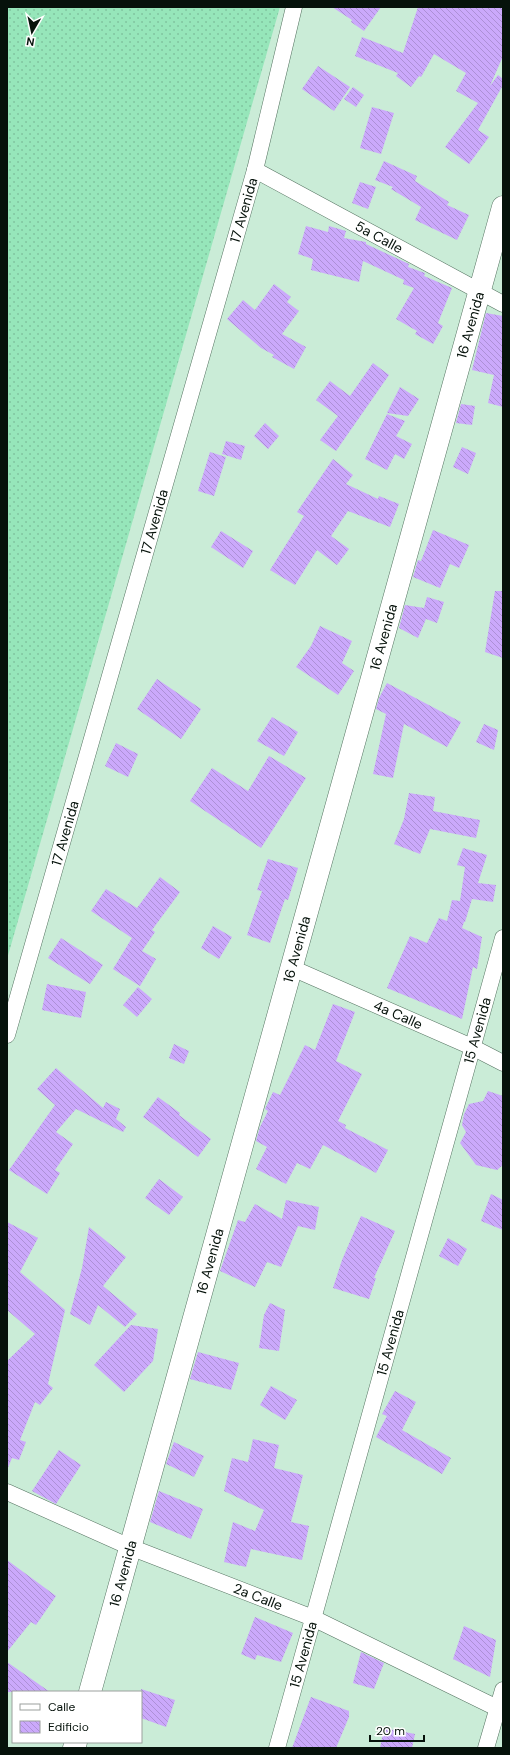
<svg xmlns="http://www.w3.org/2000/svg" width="510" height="1755" viewBox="0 0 510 1755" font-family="'DM Sans',sans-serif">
<defs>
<pattern id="grass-dots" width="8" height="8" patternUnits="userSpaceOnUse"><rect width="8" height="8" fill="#96e6ba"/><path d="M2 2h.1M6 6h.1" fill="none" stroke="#80c49f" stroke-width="1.8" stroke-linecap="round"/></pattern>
<pattern id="building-back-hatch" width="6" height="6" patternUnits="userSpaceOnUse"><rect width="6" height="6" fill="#cba9fb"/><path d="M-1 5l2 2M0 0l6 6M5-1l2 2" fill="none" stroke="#ad90d6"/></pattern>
</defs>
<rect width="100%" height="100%" fill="#caecd7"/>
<!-- grass -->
<polygon fill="url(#grass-dots)" points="7,7 280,7 7,959"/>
<!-- building -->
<g fill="url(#building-back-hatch)">
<polygon points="332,7 381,7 364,31 351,22 352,20"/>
<polygon points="418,7 503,7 503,56 490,86 498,75 503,79 503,85 478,130 489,137 469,164 445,147 478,103 456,91 466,73 434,54 421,77 419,76 411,87 396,76 398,73 355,56 362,37 403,53"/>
<polygon points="318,66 350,87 334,111 302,89"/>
<polygon points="353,87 364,95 356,107 344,99"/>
<polygon points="372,107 394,113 381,154 360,148"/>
<polygon points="384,161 417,176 415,181 449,202 447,205 469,215 457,240 415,220 421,207 391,189 393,187 375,180"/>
<polygon points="360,182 376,187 368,209 352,203"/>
<polygon points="306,226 328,232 329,226 346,231 344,238 366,242 366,244 409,264 408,267 425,273 424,276 452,288 438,323 443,326 433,344 415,334 417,331 396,319 414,288 403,284 404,280 363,261 359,282 311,270 313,259 298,254"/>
<polygon points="274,284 291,297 287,302 299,311 282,334 306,347 294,369 272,357 274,355 261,348 227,319 243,300 255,310"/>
<polygon points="486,313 503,316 503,407 488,403 494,375 472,370"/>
<polygon points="373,363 389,375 336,451 320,440 338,416 316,400 330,381 350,396"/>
<polygon points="400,387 419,399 408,416 387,413"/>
<polygon points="461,404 475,406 472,425 456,423"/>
<polygon points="387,414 405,421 396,436 412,444 404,459 395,454 387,470 365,459"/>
<polygon points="265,423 279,436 268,449 254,436"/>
<polygon points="226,441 245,446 241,460 222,454"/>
<polygon points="462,447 476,453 468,474 453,467"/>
<polygon points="210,452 226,457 214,496 198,491"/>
<polygon points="333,459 353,475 346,484 378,499 379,496 399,504 390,527 348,511 331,536 349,549 337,565 317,550 295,585 270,570 304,516 297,512"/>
<polygon points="433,530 469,545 459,568 450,564 440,588 413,577 418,560 421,561"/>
<polygon points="221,531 253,551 243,568 211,547"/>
<polygon points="495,591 503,591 503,658 485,652"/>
<polygon points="427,597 444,602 437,623 426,619 418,638 399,628 405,605 424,608"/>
<polygon points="320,626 352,641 342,663 354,671 338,695 296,667 311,646"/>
<polygon points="157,679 201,709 181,739 137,709"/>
<polygon points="387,683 461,722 447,747 404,724 393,778 373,774 386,714 376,709 379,698"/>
<polygon points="272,717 298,732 284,756 257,741"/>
<polygon points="484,724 498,730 494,750 476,742"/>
<polygon points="116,743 138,754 128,777 105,766"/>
<polygon points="269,756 306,778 261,848 190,801 212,768 248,791"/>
<polygon points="409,793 435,797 433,811 480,820 476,838 430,829 420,854 394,844 404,819"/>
<polygon points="463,848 487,855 478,883 496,885 493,902 472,899 465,922 464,922 462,928 482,937 477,969 473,967 462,1019 387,988 410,936 427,943 439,918 447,921 452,900 460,901 465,867 457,865"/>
<polygon points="268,859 298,868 288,900 285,899 270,943 247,935 262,891 257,890"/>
<polygon points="160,877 180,892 152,930 155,932 142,951 156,959 140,986 113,969 132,938 91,911 106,889 137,908"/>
<polygon points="213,926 232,937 219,959 201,948"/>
<polygon points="61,938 103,965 90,984 48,958"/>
<polygon points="47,984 86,992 81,1018 42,1010"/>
<polygon points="138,987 152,999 137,1017 123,1005"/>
<polygon points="333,1004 355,1012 336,1061 362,1074 338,1121 346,1125 345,1128 388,1150 376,1173 323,1145 310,1169 297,1163 286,1184 256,1169 267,1147 256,1141 260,1127 268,1111 265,1109 273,1092 280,1095 305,1045 315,1050"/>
<polygon points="174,1044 189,1051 184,1064 169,1058"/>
<polygon points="56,1068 103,1108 106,1102 120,1109 116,1119 126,1127 123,1132 76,1109 56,1132 73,1144 55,1170 60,1173 47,1194 9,1170 55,1105 37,1089"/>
<polygon points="488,1091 503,1096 503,1165 497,1170 476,1165 460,1143 466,1132 462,1125 464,1114 469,1104 483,1101"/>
<polygon points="158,1097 180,1113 179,1115 211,1139 198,1157 143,1117"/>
<polygon points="159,1179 183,1197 169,1215 145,1198"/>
<polygon points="491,1194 503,1200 503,1230 481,1221"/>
<polygon points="286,1200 319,1207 315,1230 298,1226 281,1267 267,1262 255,1287 220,1271 238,1220 245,1222 255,1204 282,1219"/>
<polygon points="361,1216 395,1231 374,1278 376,1278 369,1299 333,1288 342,1260"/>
<polygon points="7,1222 38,1238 20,1272 65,1310 48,1384 53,1388 40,1405 35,1402 20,1440 26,1442 19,1460 12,1458 7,1470 7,1361 35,1334 7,1310"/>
<polygon points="89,1227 126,1257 103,1286 137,1314 125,1327 98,1305 90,1325 70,1314 82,1268"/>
<polygon points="448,1238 467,1249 458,1266 439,1256"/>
<polygon points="270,1303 285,1310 279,1351 259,1348 264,1315"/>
<polygon points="131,1325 158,1329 153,1361 124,1392 94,1365"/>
<polygon points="198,1352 239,1363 231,1390 190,1379"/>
<polygon points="271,1386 297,1400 285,1420 260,1405"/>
<polygon points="395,1391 416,1402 402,1430 451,1458 442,1474 376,1437 387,1416 382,1414"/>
<polygon points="253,1439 279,1445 274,1468 303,1475 291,1522 309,1526 302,1560 251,1549 246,1567 224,1562 233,1522 255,1531 264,1510 224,1491 232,1458 248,1462"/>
<polygon points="174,1442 204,1456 194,1477 166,1464"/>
<polygon points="59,1450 81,1465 56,1504 32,1491"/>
<polygon points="159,1491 203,1509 191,1539 150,1522"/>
<polygon points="7,1560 56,1596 36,1625 31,1622 7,1652"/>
<polygon points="255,1617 293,1633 281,1662 257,1655 255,1660 241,1654"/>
<polygon points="464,1626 496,1640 490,1677 453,1659"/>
<polygon points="361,1652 384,1663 374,1689 353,1683"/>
<polygon points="7,1662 50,1692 7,1692"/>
<polygon points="141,1689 175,1700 166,1727 141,1718"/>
<polygon points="311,1697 349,1711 349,1717 336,1748 292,1748"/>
<polygon points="384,1728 415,1734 412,1748 380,1748"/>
</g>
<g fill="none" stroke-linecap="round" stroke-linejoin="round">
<defs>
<g id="street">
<path id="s1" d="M255,170L503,304"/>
<path id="s2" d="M292,968L472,1047L503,1063"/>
<path id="s3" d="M7,1035L255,170L294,7"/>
<path id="s4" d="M7,1492L130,1547L313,1618L497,1708L503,1712"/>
<path id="s5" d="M277,1748L503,938"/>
<polyline points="486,1748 503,1690"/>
</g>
<g id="secondary">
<path id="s6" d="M90,1692L503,207"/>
<polyline points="74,1748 76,1742"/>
</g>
</defs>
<!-- street casing -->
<use href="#street" stroke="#557361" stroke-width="17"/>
<!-- secondary casing -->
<use href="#secondary" stroke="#557361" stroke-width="23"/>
<!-- street -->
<use href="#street" stroke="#fff" stroke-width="16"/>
<!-- secondary -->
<use href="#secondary" stroke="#fff" stroke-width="22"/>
</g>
<g text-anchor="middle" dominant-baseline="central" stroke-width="3" stroke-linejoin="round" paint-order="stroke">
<!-- street labels -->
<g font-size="14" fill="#06120b" stroke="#fff">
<text stroke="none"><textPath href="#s3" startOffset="858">17 Avenida</textPath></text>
<text stroke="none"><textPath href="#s1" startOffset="141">5a Calle</textPath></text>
<text stroke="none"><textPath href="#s6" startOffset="1419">16 Avenida</textPath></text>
<text stroke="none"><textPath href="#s3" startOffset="534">17 Avenida</textPath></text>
<text stroke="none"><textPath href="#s6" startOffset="1095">16 Avenida</textPath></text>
<text stroke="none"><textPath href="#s3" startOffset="210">17 Avenida</textPath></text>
<text stroke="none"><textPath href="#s6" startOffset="771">16 Avenida</textPath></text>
<text stroke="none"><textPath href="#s2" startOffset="116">4a Calle</textPath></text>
<text stroke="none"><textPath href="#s5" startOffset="745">15 Avenida</textPath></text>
<text stroke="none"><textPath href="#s6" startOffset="447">16 Avenida</textPath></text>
<text stroke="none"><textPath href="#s5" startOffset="421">15 Avenida</textPath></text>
<text stroke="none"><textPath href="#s6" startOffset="123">16 Avenida</textPath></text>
<text stroke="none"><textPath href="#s4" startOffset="272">2a Calle</textPath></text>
<text stroke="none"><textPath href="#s5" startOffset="97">15 Avenida</textPath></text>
</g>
</g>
<!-- border -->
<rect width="510" height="1755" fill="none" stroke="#06120b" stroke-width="16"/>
<!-- legend -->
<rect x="12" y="1691" width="130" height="52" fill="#ffffff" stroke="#9ba09d"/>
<rect x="20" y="1704" width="20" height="6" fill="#ffffff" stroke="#9ba09d"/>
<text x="48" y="1711" font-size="12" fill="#06120b">Calle</text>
<rect x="20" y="1721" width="20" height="12" fill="url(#building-back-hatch)" stroke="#9ba09d"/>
<text x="48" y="1731" font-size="12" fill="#06120b">Edificio</text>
<!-- north arrow -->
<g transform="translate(32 32) rotate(189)" stroke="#ffffff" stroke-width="3" paint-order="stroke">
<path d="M0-3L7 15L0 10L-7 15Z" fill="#06120b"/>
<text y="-6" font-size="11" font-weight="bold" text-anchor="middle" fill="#06120b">N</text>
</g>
<!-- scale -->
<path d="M370 1735v6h54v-6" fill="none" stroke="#06120b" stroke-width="2"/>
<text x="376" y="1735" font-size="12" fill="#06120b" stroke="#ffffff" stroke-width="3" paint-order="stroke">20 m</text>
</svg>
